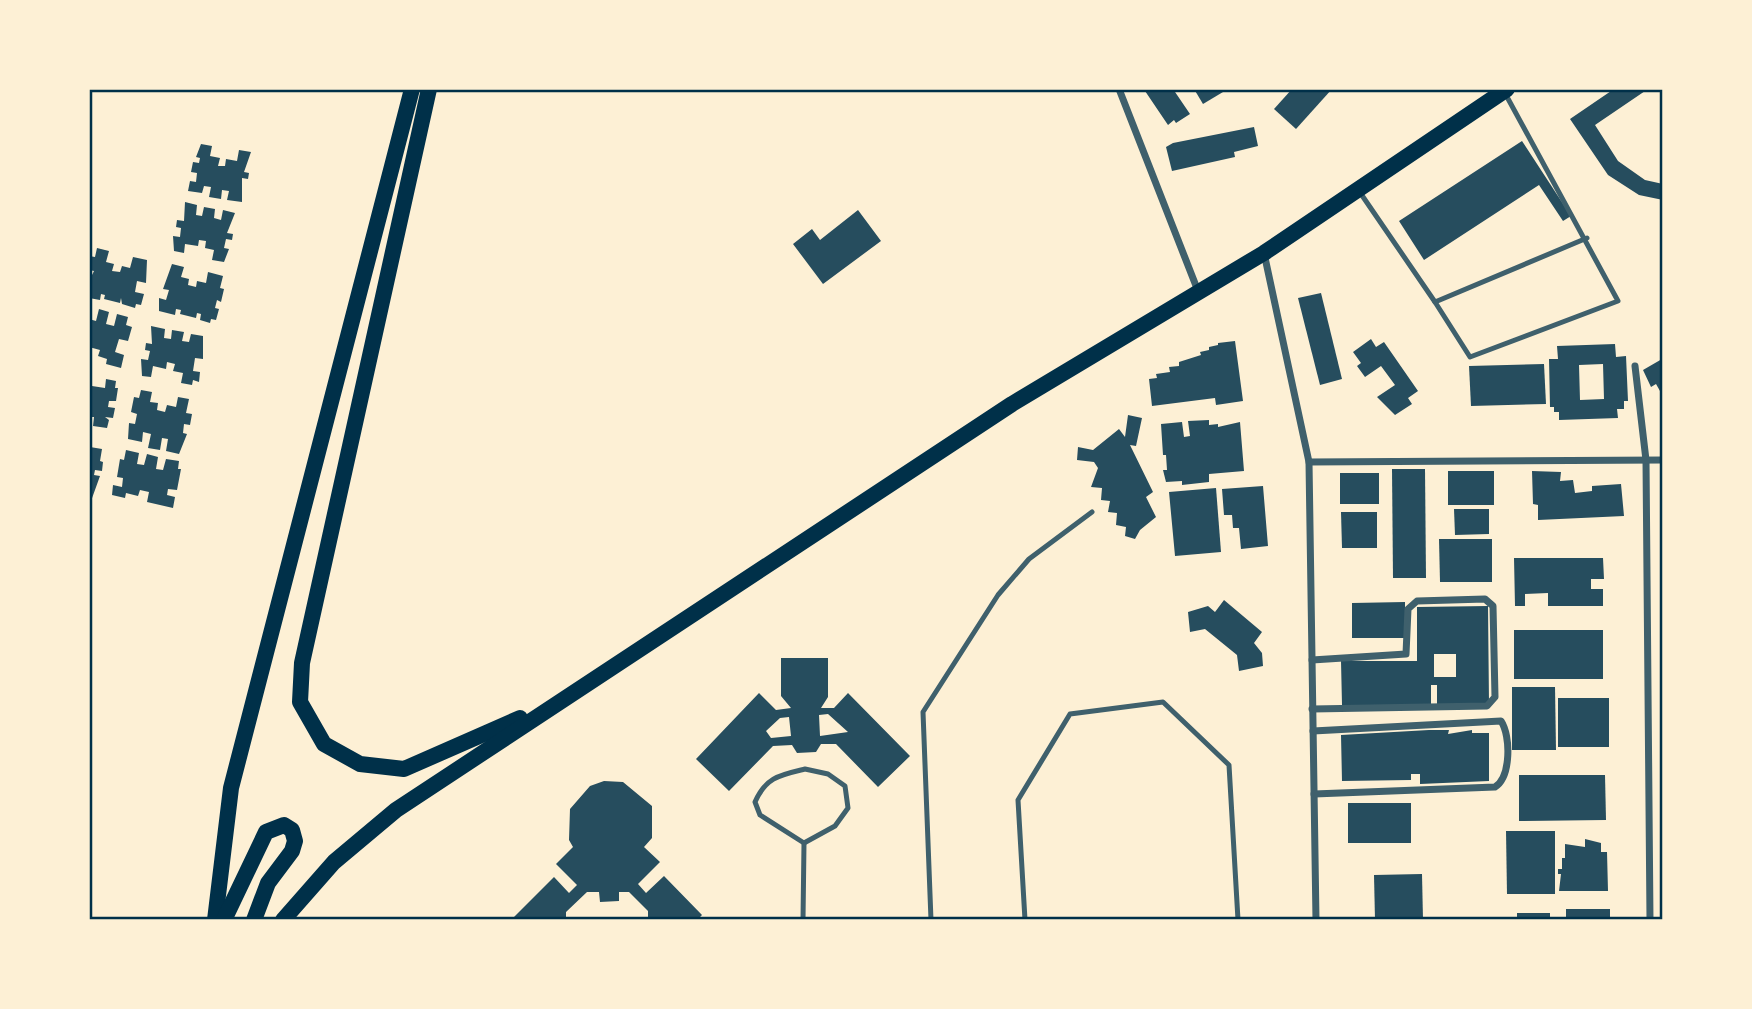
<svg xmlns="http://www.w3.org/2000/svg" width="1752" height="1009" viewBox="0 0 1752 1009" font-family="'IBM Plex Sans',sans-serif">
<rect width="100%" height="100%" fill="#fdf0d5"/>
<!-- building -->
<g fill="#264d5e" fill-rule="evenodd">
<polygon points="1147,89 1173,89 1190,114 1176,123 1174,120 1168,125 1145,91"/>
<polygon points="1194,89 1221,89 1223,92 1203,104"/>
<polygon points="1292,89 1332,89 1296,129 1274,109"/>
<polygon points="1614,89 1648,89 1595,125 1618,161 1645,180 1663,184 1663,200 1639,195 1608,175 1570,119"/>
<polygon points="1254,127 1258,146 1234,152 1235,157 1172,171 1166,147 1173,143"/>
<polygon points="1522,141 1571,216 1563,221 1539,185 1424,260 1399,221"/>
<polygon points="201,144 212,146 210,156 220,158 218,166 225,166 226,159 237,161 239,150 251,152 244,172 249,173 248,179 242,178 242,202 227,200 229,191 222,190 221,199 209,197 211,187 204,186 202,193 188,191 190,181 196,182 197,173 191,172 193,162 199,163 200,158 196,157"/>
<polygon points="185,202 197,205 196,215 202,216 204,207 215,209 214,218 221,220 223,210 235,213 227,233 233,234 232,240 226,239 224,248 229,249 224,262 212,260 214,250 205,248 206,241 199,240 198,246 185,244 184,253 174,251 173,236 180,237 181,228 176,227 177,220 184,221"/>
<polygon points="858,210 881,241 823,284 793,244 812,229 820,240"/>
<polygon points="97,248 109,251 106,262 114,264 112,271 120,272 122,266 130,268 133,257 147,260 146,283 137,281 135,292 144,294 141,305 136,304 135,308 122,304 121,298 120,303 104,299 105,295 101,294 100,300 89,298 89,281 94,271 89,270 89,256 95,257"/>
<polygon points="172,264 184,267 181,277 189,279 188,285 196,287 197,281 206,283 208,272 223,276 220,288 224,289 221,302 217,300 215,308 219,309 216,320 211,319 210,323 200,320 201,314 197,313 196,318 180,314 181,310 176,309 175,315 159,311 159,298 166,300 169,290 163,289"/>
<polygon points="1321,293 1342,379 1320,385 1298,298"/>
<polygon points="99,309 109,312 106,324 114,326 117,314 128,317 126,325 132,327 128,341 119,339 115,352 124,355 121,368 106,364 107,359 98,356 100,350 89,347 89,319 96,321"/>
<polygon points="151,326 165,329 164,338 171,339 172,330 184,332 182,341 189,342 191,334 203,336 203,359 195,358 193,371 200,372 199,382 193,380 192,385 181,383 183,373 173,371 175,364 167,362 166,369 153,366 151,377 142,376 141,359 148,360 150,351 145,350 146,343 152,344"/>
<polygon points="1371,339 1376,347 1384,342 1418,391 1408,398 1412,404 1395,415 1377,397 1395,385 1381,366 1365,377 1357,366 1361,363 1353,352"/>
<polygon points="1235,341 1243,401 1216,405 1215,398 1152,406 1149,379 1157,378 1156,374 1170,372 1169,367 1179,366 1179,362 1201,355 1200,352 1209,350 1209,347 1218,345 1218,343"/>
<path d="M1615,344L1616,357L1626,356L1628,401H1624V409H1617L1618,418L1559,420V412H1554V407H1550L1549,359H1558L1557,346ZM1603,364L1604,399L1580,400L1579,365Z"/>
<polygon points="1662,359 1663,390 1660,391 1656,384 1651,387 1643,370"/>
<polygon points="1544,364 1546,404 1471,406 1469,366"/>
<polygon points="106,379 116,381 115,388 118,388 116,401 109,401 108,407 115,408 113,418 105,417 109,420 107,428 93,426 94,417 89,417 89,392 92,386 105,388"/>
<polygon points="141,390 152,392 150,402 158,403 157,410 165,412 167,405 176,407 178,397 189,399 186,413 192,414 190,425 184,424 183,433 187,434 179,454 166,451 168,439 162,438 160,450 148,448 151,434 143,432 142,442 128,439 129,423 135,424 137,414 131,412 134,397 139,398"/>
<polygon points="1128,415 1142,418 1136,446 1130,445 1153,492 1146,497 1156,517 1140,530 1135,539 1125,536 1126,527 1116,525 1117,513 1108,512 1110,501 1101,500 1102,488 1091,487 1098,468 1094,462 1077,460 1078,447 1093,450 1119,429 1125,437"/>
<polygon points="1209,420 1209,425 1218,424 1218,427 1240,422 1244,471 1209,474 1209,482 1182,485 1182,481 1166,482 1163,470 1167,470 1166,455 1163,455 1161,424 1182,422 1184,437 1190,436 1188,421"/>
<polygon points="90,447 102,449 100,461 103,462 102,471 95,470 94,475 100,476 91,501"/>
<polygon points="126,450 139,453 137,464 144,465 147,454 158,457 156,469 163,470 166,459 179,461 178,469 181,469 177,490 168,489 167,495 175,497 173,508 147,502 149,492 140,490 138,496 126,493 125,498 112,495 113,485 122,487 123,478 117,477 120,459 124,460"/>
<polygon points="1392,469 1425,469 1426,578 1393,578"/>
<rect x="1448" y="471" width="46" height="34"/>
<polygon points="1532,471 1561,472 1560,481 1573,480 1575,493 1592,491 1592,486 1621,484 1624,516 1538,520 1538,505 1533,504"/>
<rect x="1340" y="473" width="39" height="31"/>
<polygon points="1263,486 1268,546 1241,549 1239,528 1233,528 1232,515 1224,515 1222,489"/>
<polygon points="1216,488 1221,552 1175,556 1169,492"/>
<polygon points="1454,509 1489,509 1489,534 1455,535"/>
<polygon points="1341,512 1377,512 1377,548 1342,548"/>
<polygon points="1439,539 1492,539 1492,582 1440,582"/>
<polygon points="1514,558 1603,558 1604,579 1591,579 1591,589 1603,589 1603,606 1548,606 1548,593 1525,594 1525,606 1515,606"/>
<polygon points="1224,600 1262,632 1254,643 1262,653 1263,666 1239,671 1237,655 1205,629 1190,632 1188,612 1208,606 1215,612"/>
<polygon points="1405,602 1405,638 1352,638 1352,603"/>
<path d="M1488,606L1489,704H1437V685H1431V705H1342L1341,661H1417V607ZM1434,654H1456V677H1434Z"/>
<rect x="1514" y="630" width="89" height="49"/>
<path d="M781,658H828V697L821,708H834L848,693L910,756L878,787L836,744H821L816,752L797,753L792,745L773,746L729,791L696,759L759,693L776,710L791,708L781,696ZM828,714L848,732L820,736L819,715ZM789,717L791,736L771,738L766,731L780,718Z"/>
<polygon points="1512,687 1555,687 1556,750 1512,750"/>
<rect x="1558" y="698" width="51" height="49"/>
<polygon points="1429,730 1449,730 1448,734 1472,730 1472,733 1489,733 1489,781 1420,784 1420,774 1411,774 1411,780 1342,781 1341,735"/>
<polygon points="1519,775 1605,775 1606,820 1519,821"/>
<polygon points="604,781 623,782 652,806 652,838 644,847 660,862 638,884 646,893 664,876 702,915 697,920 648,920 648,911 629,892 619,892 619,901 600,902 599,892 587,892 566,912 566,920 517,920 514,917 554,877 569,893 577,885 556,864 573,847 569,840 570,809 590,786"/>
<rect x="1348" y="803" width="63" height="40"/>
<polygon points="1506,831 1555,831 1555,894 1507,894"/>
<polygon points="1585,839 1601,843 1601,852 1607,852 1608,891 1559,891 1561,874 1558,874 1558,869 1562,869 1562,858 1565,858 1565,844 1585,847"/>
<polygon points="1422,874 1423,920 1375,920 1374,875"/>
<rect x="1566" y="909" width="44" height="11"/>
<rect x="1517" y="913" width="33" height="7"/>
</g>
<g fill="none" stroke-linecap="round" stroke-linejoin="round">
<!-- service -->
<g stroke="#3f606c" stroke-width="5">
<polyline points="1359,191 1435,302 1587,238"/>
<polyline points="1435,302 1470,357 1618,301 1506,95"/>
<path d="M805,769L828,774L845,786L848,808L835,826L804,843L760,815L755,802C766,777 780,775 805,769Z"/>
<polyline points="803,920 804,843"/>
<polyline points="931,920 923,712 998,595 1029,559 1092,512"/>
<polyline points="1025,920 1018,800 1070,714 1163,702 1229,765 1238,920"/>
</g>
<!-- minor -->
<g stroke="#3f606c" stroke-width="7">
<polyline points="1119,89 1198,291"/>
<polyline points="1264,253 1309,462 1316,920"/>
<polyline points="1635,366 1646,460 1650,920"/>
<polyline points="1309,462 1663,460"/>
<polyline points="1312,660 1406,654 1408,609 1417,601 1485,599 1493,606 1495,697 1487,706 1312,709"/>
<path d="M1313,731L1501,721C1511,736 1511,777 1495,787L1314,794"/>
</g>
<!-- primary -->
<g stroke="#003049" stroke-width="16">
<polyline points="429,89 302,663 300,702 324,744 360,764 404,769 520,718"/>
<polyline points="215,920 231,788 412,89"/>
<polyline points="224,920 266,832 284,825 292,830 295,841 292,851 268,883 254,920"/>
<polyline points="283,920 334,862 396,810 1012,404 1264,253 1507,89"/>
</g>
</g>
<!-- border -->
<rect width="1752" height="1009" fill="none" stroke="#fdf0d5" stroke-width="182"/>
<rect x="91" y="91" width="1570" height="827" fill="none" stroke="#003049" stroke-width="2.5"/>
</svg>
